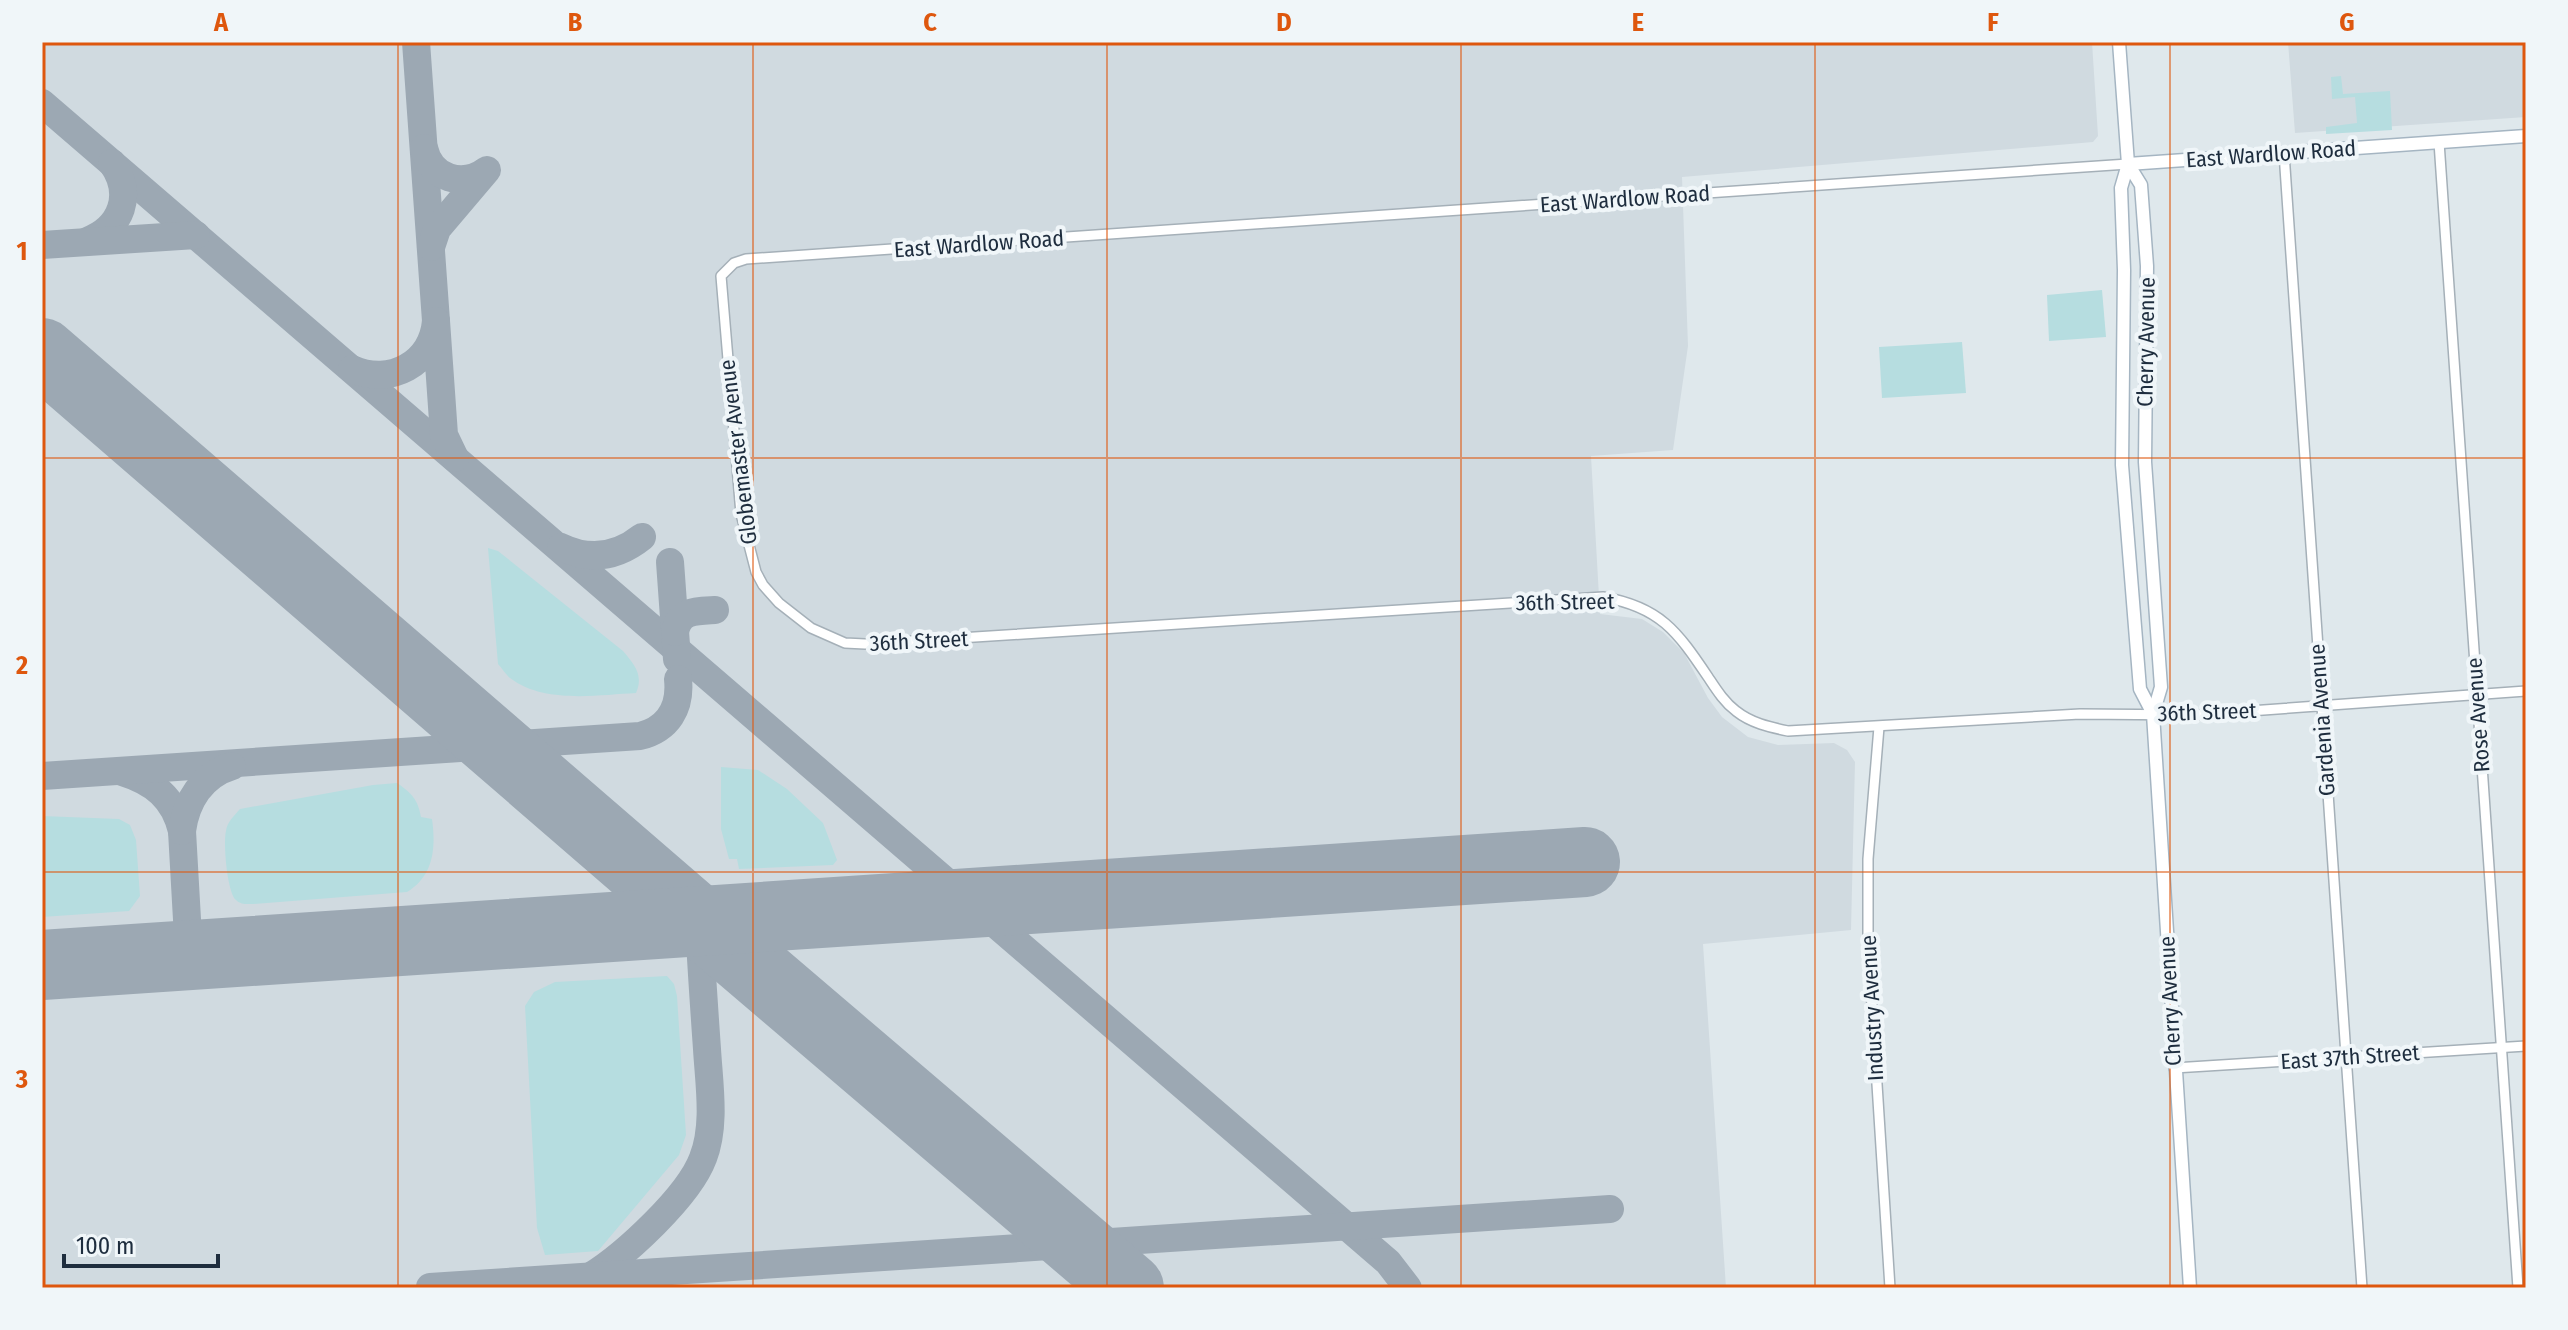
<svg xmlns="http://www.w3.org/2000/svg" width="2568" height="1330" viewBox="0 0 2568 1330" font-family="'Fira Sans Condensed',sans-serif">
<rect width="100%" height="100%" fill="#dfe8ec"/>
<!-- built -->
<g fill="#d0dae0">
<polygon points="42,42 2092,42 2098,136 2093,142 1682,177 1688,346 1673,450 1591,456 1600,614 1642,619 1663,632 1684,653 1708,698 1722,717 1748,737 1778,745 1834,743 1847,750 1855,762 1851,930 1703,944 1726,1288 42,1288"/>
<polygon points="2288,42 2526,42 2526,117 2295,133"/>
</g>
<!-- green -->
<g fill="#b6dde0">
<polygon points="2341,76 2343,94 2390,91 2392,130 2326,134 2326,127 2357,123 2355,97 2332,99 2331,77"/>
<polygon points="2102,290 2106,337 2049,341 2047,295"/>
<polygon points="1962,342 1966,393 1882,398 1879,347"/>
<path d="M488,548L498,551L623,651C634,664 644,675 636,693C597,695 544,704 510,678C506,675 502,668 498,664Z"/>
<polygon points="721,767 758,770 787,789 823,823 837,860 833,865 739,869 737,859 729,859 721,829"/>
<path d="M397,783C412,793 418,800 421,817L432,819C436,847 434,876 407,892L254,904C247,904 241,905 236,900C227,892 223,842 226,831C227,822 234,816 240,809L373,785Z"/>
<polygon points="42,816 119,819 130,825 136,840 140,896 129,911 42,917"/>
<polygon points="667,976 674,984 677,996 686,1135 679,1155 598,1251 545,1255 537,1228 525,1006 534,992 555,982"/>
</g>
<g fill="none" stroke-linecap="round" stroke-linejoin="round">
<!-- taxiway -->
<g stroke="#9ca8b3" stroke-width="28">
<polyline points="416,42 436,321"/>
<polyline points="42,103 1388,1262 1408,1288"/>
<path d="M424,148C431,179 463,188 487,170L437,229L431,247"/>
<path d="M87,241C122,228 134,194 112,163"/>
<polyline points="42,245 196,235"/>
<path d="M352,369C390,386 432,364 436,321L444,435L455,458"/>
<path d="M561,547C590,561 617,557 642,537"/>
<polyline points="670,562 677,659"/>
<path d="M675,632C679,610 696,611 715,610"/>
<path d="M122,772C154,782 174,798 182,831L189,955"/>
<path d="M42,776L640,736C668,729 681,708 678,679"/>
<path d="M182,831C186,801 202,775 232,766"/>
<path d="M591,1276C625,1255 689,1196 703,1158C716,1125 709,1084 707,1049C704,1006 701,964 699,921"/>
<polyline points="430,1287 1610,1209"/>
</g>
<!-- runway -->
<g stroke="#9ca8b3" stroke-width="70">
<polyline points="42,353 699,921 1129,1288"/>
<polyline points="42,965 1585,862"/>
</g>
<defs>
<g id="street">
<polyline points="2439,142 2518,1288"/>
<polyline points="2284,153 2362,1288"/>
<path d="M2128,164L746,259L734,263L721,276L741,514L756,572L763,585L779,603L811,628L845,643L865,644L1603,597C1660,607 1677,631 1708,677C1716,689 1724,702 1736,711C1751,723 1769,727 1788,731L2080,714L2194,715L2526,691"/>
<polyline points="1879,727 1868,859 1868,943 1890,1288"/>
<polyline points="2174,1068 2526,1046"/>
</g>
<g id="secondary">
<polyline points="2119,42 2128,164 2121,188 2124,270 2122,465 2140,689 2153,714"/>
<polyline points="2128,164 2141,185 2147,266 2145,462 2161,687 2153,714 2190,1288"/>
<polyline points="2128,164 2526,136"/>
</g>
</defs>
<!-- street casing -->
<use href="#street" stroke="#a5b0b8" stroke-width="12"/>
<!-- secondary casing -->
<use href="#secondary" stroke="#a5b5c2" stroke-width="15"/>
<!-- street -->
<use href="#street" stroke="#fff" stroke-width="9"/>
<!-- secondary -->
<use href="#secondary" stroke="#fff" stroke-width="12"/>
</g>
<!-- grid -->
<path fill="none" stroke="#de570e" stroke-width="2" stroke-opacity="0.55" d="M398,42V1288M753,42V1288M1107,42V1288M1461,42V1288M1815,42V1288M2170,42V1288M42,458H2526M42,872H2526"/>
<g text-anchor="middle" dominant-baseline="central" stroke-width="8" stroke-linejoin="round" paint-order="stroke">
<!-- street labels -->
<g font-size="22" fill="#1e2d3e" stroke="#f0f6f9">
<text transform="translate(2271 154) rotate(-4)">East Wardlow Road</text>
<text transform="translate(1625 199) rotate(-4)">East Wardlow Road</text>
<text transform="translate(979 244) rotate(-4)">East Wardlow Road</text>
<text transform="translate(2146 342) rotate(-89)">Cherry Avenue</text>
<text transform="translate(738 452) rotate(-97)">Globemaster Avenue</text>
<text transform="translate(1565 602) rotate(-1)">36th Street</text>
<text transform="translate(919 641) rotate(-3)">36th Street</text>
<text transform="translate(2207 712) rotate(-2)">36th Street</text>
<text transform="translate(2478 715) rotate(-94)">Rose Avenue</text>
<text transform="translate(2322 720) rotate(-94)">Gardenia Avenue</text>
<text transform="translate(2170 1001) rotate(-93)">Cherry Avenue</text>
<text transform="translate(1872 1008) rotate(-93)">Industry Avenue</text>
<text transform="translate(2350 1057) rotate(-4)">East 37th Street</text>
</g>
</g>
<!-- border -->
<rect width="2568" height="1330" fill="none" stroke="#f0f6f9" stroke-width="88"/>
<!-- scale -->
<path d="M64 1254v12h154v-12" fill="none" stroke="#1e2d3e" stroke-width="4"/>
<text x="76" y="1254" font-size="24" fill="#1e2d3e" stroke="#f0f6f9" stroke-width="6" paint-order="stroke">100 m</text>
<rect x="44" y="44" width="2480" height="1242" fill="none" stroke="#de570e" stroke-width="3"/>
<g font-size="26" text-anchor="middle" font-weight="bold" fill="#de570e">
<text x="221" y="31">A</text>
<text x="575" y="31">B</text>
<text x="930" y="31">C</text>
<text x="1284" y="31">D</text>
<text x="1638" y="31">E</text>
<text x="1993" y="31">F</text>
<text x="2347" y="31">G</text>
<text x="22" y="260">1</text>
<text x="22" y="674">2</text>
<text x="22" y="1088">3</text>
</g>
</svg>
